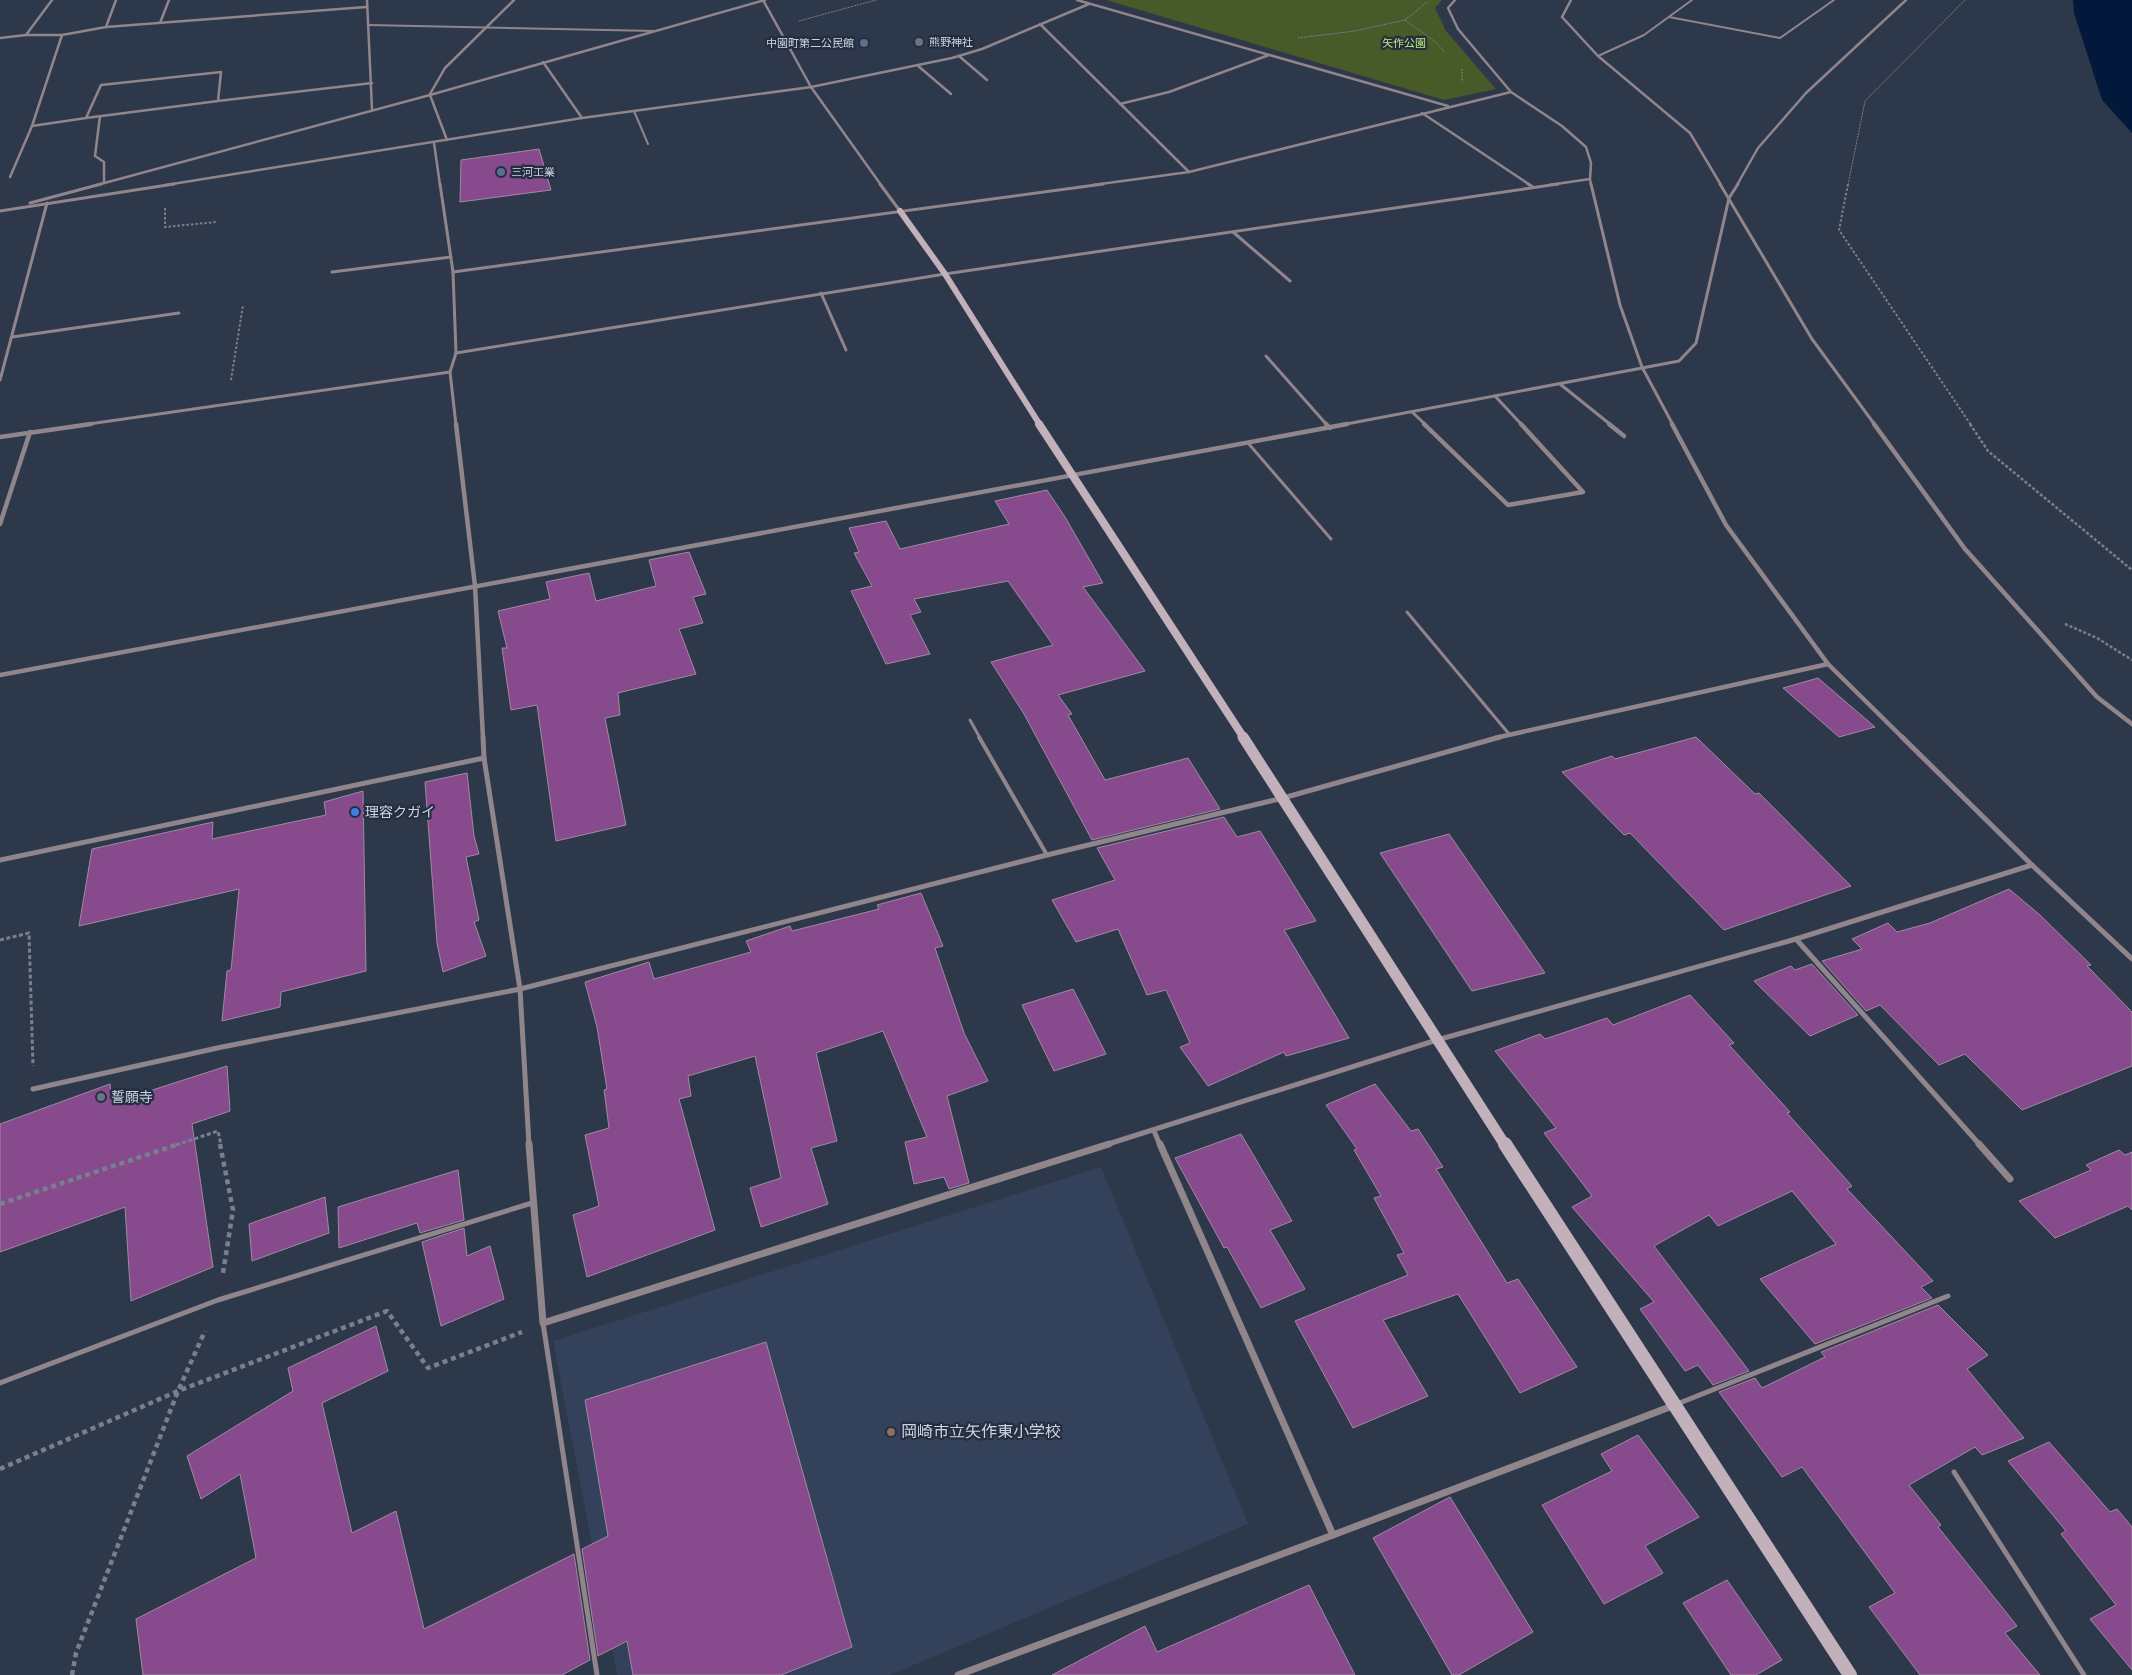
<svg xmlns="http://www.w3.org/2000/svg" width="2132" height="1675" viewBox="0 0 2132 1675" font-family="Signika,'Noto Sans JP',sans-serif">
<rect width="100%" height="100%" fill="#2e384b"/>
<!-- built -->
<polygon fill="#34415a" points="1101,1167 1248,1524 890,1675 617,1675 553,1341"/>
<!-- green -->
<polygon fill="#485a28" points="1106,0 1442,0 1435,8 1446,31 1496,89 1444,100"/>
<!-- water -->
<polygon fill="#02193b" points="2073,0 2132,0 2132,133 2102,100 2074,13"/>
<!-- building -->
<g fill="#874b8d" stroke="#9e8ba0">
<polygon points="539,149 551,190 460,202 461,160"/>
<polygon points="1047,490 1065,517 1103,583 1083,587 1145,671 1058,695 1072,714 1068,715 1105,780 1188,758 1220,809 1092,840 1024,714 991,662 1053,645 1008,581 914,599 921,612 910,615 930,654 886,664 851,591 872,586 854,553 859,552 849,528 886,521 900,549 1009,524 995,501"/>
<polygon points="689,552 706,594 693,597 703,623 679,629 696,674 618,693 620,715 605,718 626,825 556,841 537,705 511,710 502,648 507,648 498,611 550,599 546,582 589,573 596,601 656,586 649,560"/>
<polygon points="1818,678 1875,727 1839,737 1783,688"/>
<polygon points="1696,737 1755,794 1759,793 1851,886 1724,930 1630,833 1624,835 1562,772 1612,756 1615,759"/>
<polygon points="467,773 474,836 479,854 466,857 479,920 474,922 486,956 443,972 437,943 425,782"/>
<polygon points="363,791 366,971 281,992 280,1007 222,1021 227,971 231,970 239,889 79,926 92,849 213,822 212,839 326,815 324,802"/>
<polygon points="1224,817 1237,837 1260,831 1316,921 1284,930 1349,1038 1286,1056 1284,1052 1208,1086 1180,1047 1190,1043 1166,990 1147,995 1118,929 1076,942 1052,900 1115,880 1097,848"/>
<polygon points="1449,834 1545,973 1472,991 1380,853"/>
<polygon points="2009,889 2040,915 2091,965 2087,966 2132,1012 2132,1066 2022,1110 1965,1054 1939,1065 1880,1005 1866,1011 1822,961 1862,949 1852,939 1888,923 1897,932 1930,923"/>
<polygon points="921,893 943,946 935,948 964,1033 988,1081 947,1096 969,1183 949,1189 944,1177 914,1184 905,1142 927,1137 883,1031 816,1053 837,1141 811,1148 828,1204 761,1227 750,1188 781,1178 755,1056 688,1076 691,1096 679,1099 715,1230 587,1277 573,1215 599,1206 585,1135 609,1128 604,1090 607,1089 597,1027 585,982 649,962 654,979 751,952 746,941 790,926 792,931 879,909 877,905"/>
<polygon points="1812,964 1858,1015 1810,1036 1754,981 1791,966 1795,970"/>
<polygon points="1073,989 1106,1054 1054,1071 1022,1005"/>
<polygon points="1690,995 1734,1043 1729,1045 1790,1112 1787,1113 1852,1186 1847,1189 1933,1281 1921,1287 1932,1298 1815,1344 1760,1279 1836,1244 1792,1191 1718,1226 1709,1215 1654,1246 1749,1371 1713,1385 1698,1365 1685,1371 1640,1309 1654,1302 1572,1207 1592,1196 1544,1133 1556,1128 1495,1051 1540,1034 1545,1039 1607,1018 1613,1025"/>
<polygon points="227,1066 230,1111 192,1124 213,1267 131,1301 125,1207 0,1252 0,1124 110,1084 112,1103"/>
<polygon points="1375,1084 1411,1131 1418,1129 1443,1167 1436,1169 1507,1283 1518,1279 1577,1367 1520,1393 1458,1294 1383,1320 1428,1396 1353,1428 1295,1321 1408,1275 1397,1255 1404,1253 1374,1198 1381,1196 1354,1150 1357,1149 1326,1105"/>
<polygon points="1241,1134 1292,1221 1270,1230 1305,1289 1261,1308 1227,1247 1224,1248 1175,1158"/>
<polygon points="2119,1150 2125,1155 2132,1152 2132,1210 2128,1206 2055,1238 2019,1201 2091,1170 2086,1165"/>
<polygon points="458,1170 464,1220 420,1233 417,1223 339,1248 338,1207"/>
<polygon points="325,1197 329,1233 252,1261 249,1224"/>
<polygon points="464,1228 467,1256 490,1246 504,1299 441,1326 422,1242"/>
<polygon points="1938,1305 1988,1355 1967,1369 2024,1438 1982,1455 1975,1447 1909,1485 1941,1525 1938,1527 2017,1626 2005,1633 2040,1675 1920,1675 1869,1607 1895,1593 1802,1467 1782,1477 1719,1392 1755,1378 1762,1388 1825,1357 1821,1352"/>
<polygon points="376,1326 388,1371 322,1403 352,1533 396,1511 424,1629 574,1554 590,1660 562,1675 143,1675 136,1619 256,1558 240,1474 201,1499 187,1456 293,1391 288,1368"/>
<polygon points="766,1342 852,1647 781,1675 633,1675 627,1641 598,1656 582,1549 608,1536 585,1400"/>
<polygon points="1638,1435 1699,1517 1645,1546 1663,1573 1604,1604 1542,1505 1612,1471 1601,1454"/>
<polygon points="2049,1442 2110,1512 2117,1509 2132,1527 2132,1670 2090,1619 2116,1605 2061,1534 2066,1531 2008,1461"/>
<polygon points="1450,1497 1533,1632 1459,1675 1452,1675 1373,1538"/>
<polygon points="1727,1580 1782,1660 1756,1675 1731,1675 1683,1603"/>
<polygon points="1309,1585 1355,1675 1052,1675 1145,1626 1157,1652"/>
</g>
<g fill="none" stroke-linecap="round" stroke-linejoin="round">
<!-- path-far4 -->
<g stroke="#77808f" stroke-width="1" stroke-dasharray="2 1" stroke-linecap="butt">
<polyline points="1405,20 1434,41 1445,52"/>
<polyline points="799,21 876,0"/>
<polyline points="1298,38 1355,31 1405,20 1427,2"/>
<polyline points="1462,69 1462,82"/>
<polyline points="1848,185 1865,101 1965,0"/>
</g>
<!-- path-far3 -->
<g stroke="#77808f" stroke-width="2" stroke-dasharray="2.5 2" stroke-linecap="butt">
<polyline points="1848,184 1839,230 1971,425"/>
<polyline points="165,208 165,227 216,222"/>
<polyline points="231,380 243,305"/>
</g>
<!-- path-far2 -->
<g stroke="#77808f" stroke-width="2.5" stroke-dasharray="3 2" stroke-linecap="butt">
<polyline points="1970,424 1988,451 2132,570"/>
<polyline points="2065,624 2097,638 2132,660"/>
</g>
<!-- path-far1 -->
<g stroke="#77808f" stroke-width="3" stroke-dasharray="4 2.5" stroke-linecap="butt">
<polyline points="0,940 29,933 33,1066"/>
<polyline points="176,1145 218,1131 221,1145"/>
</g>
<!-- path -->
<g stroke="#77808f" stroke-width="4.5" stroke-dasharray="5 4" stroke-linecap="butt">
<polyline points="220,1144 233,1210 223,1273"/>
<polyline points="0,1204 179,1144"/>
<polyline points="0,1469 178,1391 387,1311 428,1368 522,1332"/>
<polyline points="72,1675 76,1653 178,1391 205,1331"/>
</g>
<!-- lane-far3 -->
<g stroke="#90858b" stroke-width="2">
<polyline points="1669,17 1780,38 1834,0"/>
<polyline points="368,25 655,31"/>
<polyline points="1598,56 1644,35 1692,0"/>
<polyline points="634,111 648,144"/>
</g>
<!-- lane-far2 -->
<g stroke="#90858b" stroke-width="3">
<polyline points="1248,443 1331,539"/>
<polyline points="1407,612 1509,734"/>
<polyline points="970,720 980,738"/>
</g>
<!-- lane-far1 -->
<polyline stroke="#90858b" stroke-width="4" points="979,737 1047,855"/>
<!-- lane -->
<g stroke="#90858b" stroke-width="5">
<polyline points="543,1323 597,1675"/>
<polyline points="0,1383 218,1300 532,1203"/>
<polyline points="1677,1404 1948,1296"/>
<polyline points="1954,1472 2084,1675"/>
</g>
<!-- street-far4 -->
<g stroke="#90858b" stroke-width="2.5">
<polyline points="52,0 26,35 62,35 106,27 366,7"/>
<polyline points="367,0 372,109"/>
<polyline points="763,0 811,87 881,185"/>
<polyline points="1077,0 1448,106"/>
<polyline points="1455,0 1448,8 1458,29 1511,92 1562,126 1586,147 1591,163 1590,179 1549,185"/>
<polyline points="1571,0 1562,17 1598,56 1690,133 1721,185"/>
<polyline points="160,23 169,0"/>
<polyline points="1040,24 1189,172"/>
<polyline points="106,27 116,0"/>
<polyline points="0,38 26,35"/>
<polyline points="959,56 987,80"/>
<polyline points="543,62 582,118"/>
<polyline points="917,65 951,94"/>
<polyline points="430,94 445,68 514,0"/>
<polyline points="430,95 447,140"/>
<polyline points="1120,104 1169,92 1269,55"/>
<polyline points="1422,113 1530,185"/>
<polyline points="100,116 95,156 104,162 104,183"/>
<polyline points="86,118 218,101"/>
<polyline points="32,126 86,118 101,85 221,72 218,101 372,83"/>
<polyline points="434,143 440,185"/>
<polyline points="10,177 32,126 62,35"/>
<polyline points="1590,179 1591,185"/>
<polyline points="97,185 430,95 765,0"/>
<polyline points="166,185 582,118 811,87 952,58 982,49 1089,4"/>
<polyline points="1093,185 1189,172 1511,92"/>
<polyline points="1737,185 1758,148 1806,93 1906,0"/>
</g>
<!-- street-far3 -->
<g stroke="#90858b" stroke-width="3">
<polyline points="440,184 453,272 456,353 450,372 456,425"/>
<polyline points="880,184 900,211"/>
<polyline points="1528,184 1533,187"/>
<polyline points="1591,184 1620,305 1642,367 1673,425"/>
<polyline points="1720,184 1812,339 1875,425"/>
<polyline points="30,203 101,184"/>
<polyline points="0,211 174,184"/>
<polyline points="1233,232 1290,281"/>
<polyline points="332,272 451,257"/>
<polyline points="453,272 1103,184"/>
<polyline points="821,293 846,350"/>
<polyline points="12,337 179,313"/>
<polyline points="456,353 945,274 1558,184"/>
<polyline points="1266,356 1327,425"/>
<polyline points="0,380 47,203"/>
<polyline points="1560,384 1611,425"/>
<polyline points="1495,396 1522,425"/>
<polyline points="1412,412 1426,425"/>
<polyline points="82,425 450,372"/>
<polyline points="1341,425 1679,361 1696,343 1729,198 1738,184"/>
</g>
<!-- street-far2 -->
<g stroke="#90858b" stroke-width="4.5">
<polyline points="456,424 475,586 483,738"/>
<polyline points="1326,424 1330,428"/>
<polyline points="1424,424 1508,505 1583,492 1521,424"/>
<polyline points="1609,424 1624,436"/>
<polyline points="1672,424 1726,525 1828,664 1903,738"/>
<polyline points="1874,424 1965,549 2097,697 2132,724"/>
<polyline points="0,437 91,424"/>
<polyline points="0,524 30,432"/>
<polyline points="0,675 1347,424"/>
<polyline points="1495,738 1828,664"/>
</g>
<!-- street-far1 -->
<g stroke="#90858b" stroke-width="5">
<polyline points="483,737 484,758 520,989 529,1145"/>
<polyline points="1902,737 2032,865 2132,959"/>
<polyline points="0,860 484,758"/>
<polyline points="1796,939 1980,1145"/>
<polyline points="33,1089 222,1047 520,989 1047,855 1283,798 1500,737"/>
<polyline points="1154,1131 1160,1145"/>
<polyline points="1105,1145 1437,1040 1796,939 2032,865"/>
</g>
<!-- street -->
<g stroke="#90858b" stroke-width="7">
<polyline points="529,1144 543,1323 1109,1144"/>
<polyline points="1979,1144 2010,1179"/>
<polyline points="1333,1535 1675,1405"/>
<polyline points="958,1675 1333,1535 1160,1144"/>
</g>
<!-- secondary-far3 -->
<polyline stroke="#c2b0ba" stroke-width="6" points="900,211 945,274 1040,425"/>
<!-- secondary-far2 -->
<polyline stroke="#c2b0ba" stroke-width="8" points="1039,424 1244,738"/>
<!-- secondary-far1 -->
<polyline stroke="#c2b0ba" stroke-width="11" points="1243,737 1505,1145"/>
<!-- secondary -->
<polyline stroke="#c2b0ba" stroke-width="14" points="1505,1144 1850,1675"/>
</g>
<!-- markers -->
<g fill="#6b7280" stroke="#242e40" stroke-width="2">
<circle cx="919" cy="42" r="5"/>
<circle cx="101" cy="1097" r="5"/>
</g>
<g fill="#5c6f8a" stroke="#242e40" stroke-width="2">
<circle cx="864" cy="43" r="5"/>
<circle cx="501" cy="172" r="5"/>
</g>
<circle fill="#3f7fe0" stroke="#242e40" stroke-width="2" cx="355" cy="812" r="5"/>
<circle fill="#8d6e63" stroke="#242e40" stroke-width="2" cx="891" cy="1432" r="5"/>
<g text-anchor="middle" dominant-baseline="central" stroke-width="4.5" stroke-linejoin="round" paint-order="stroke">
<!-- far-poi labels -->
<g font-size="11" fill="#cdd4e0" stroke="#242e40" text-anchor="start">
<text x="929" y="42">熊野神社</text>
<text x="854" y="43" text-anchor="end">中園町第二公民館</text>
<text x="511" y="172">三河工業</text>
</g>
<!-- far-park labels -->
<g font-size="11" fill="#c0e975" stroke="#242e40">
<text x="1404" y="43">矢作公園</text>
</g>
<!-- poi labels -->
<g font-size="14" fill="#cdd4e0" stroke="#242e40" text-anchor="start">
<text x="365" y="812">理容クガイ</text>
<text x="111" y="1097">誓願寺</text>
</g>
<!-- near-poi labels -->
<g font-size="16" fill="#cdd4e0" stroke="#242e40" text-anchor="start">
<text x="901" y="1432">岡崎市立矢作東小学校</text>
</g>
</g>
</svg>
